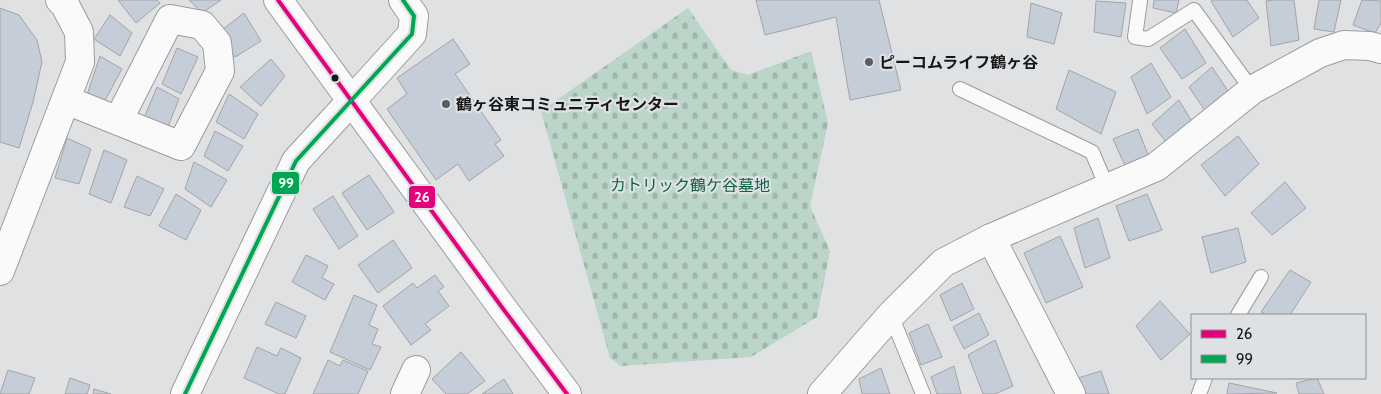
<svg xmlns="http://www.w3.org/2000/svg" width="1381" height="394" viewBox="0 0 1381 394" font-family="Cabin,'Noto Sans JP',sans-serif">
<defs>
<pattern id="cemetery-stones" width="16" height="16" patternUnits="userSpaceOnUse" patternTransform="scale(1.25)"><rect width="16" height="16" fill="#bbd5c9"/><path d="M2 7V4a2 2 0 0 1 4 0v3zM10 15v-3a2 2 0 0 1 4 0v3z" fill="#a0b6ac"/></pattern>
</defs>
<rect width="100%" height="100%" fill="#dfe1e3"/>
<!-- cemetery -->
<polygon fill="url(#cemetery-stones)" points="688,8 731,70 748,75 811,51 828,123 810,206 830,251 817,317 751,357 621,366 610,358 541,111"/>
<!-- building -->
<g fill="#c5ced8" stroke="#a3a4a5">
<polygon points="118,0 157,0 160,3 136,23"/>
<polygon points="189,0 221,0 202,13"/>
<polygon points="756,0 879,0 901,90 850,100 836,17 765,35"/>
<polygon points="1154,0 1179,0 1176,13 1153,8"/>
<polygon points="1212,0 1247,0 1259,18 1233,37 1211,1"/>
<polygon points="1274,0 1294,0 1299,40 1271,46 1266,1"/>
<polygon points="1319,0 1341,0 1334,32 1314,29"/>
<polygon points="1362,0 1381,1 1381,23 1375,33 1353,25"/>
<polygon points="1096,1 1126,3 1121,37 1094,32"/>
<polygon points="1031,3 1062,13 1054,44 1027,37"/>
<polygon points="0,8 19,15 37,40 42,62 33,102 19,148 0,142"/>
<polygon points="244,13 261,41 235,57 218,33"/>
<polygon points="110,15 132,33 120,56 94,39"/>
<polygon points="1185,29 1206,63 1182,79 1160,48"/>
<polygon points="453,39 470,64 455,74 501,140 495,144 504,156 469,181 458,164 436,180 387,109 407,94 397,78"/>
<polygon points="177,48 198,57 181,94 162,84"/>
<polygon points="100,56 122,69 102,106 87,95"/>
<polygon points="271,59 285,76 261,106 240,87"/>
<polygon points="1151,63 1171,97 1147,114 1131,77"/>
<polygon points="1212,67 1230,94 1208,115 1189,87"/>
<polygon points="1069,70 1116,92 1101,134 1056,109"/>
<polygon points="157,87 179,99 167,129 144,118"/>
<polygon points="229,94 258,114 244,139 216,122"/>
<polygon points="1179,100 1195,127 1169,146 1152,124"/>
<polygon points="1138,129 1150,160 1127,170 1113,139"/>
<polygon points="215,131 243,146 228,171 204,156"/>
<polygon points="1238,136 1259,164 1225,196 1201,165"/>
<polygon points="67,138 91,149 79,184 55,178"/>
<polygon points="104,150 127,160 111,203 89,194"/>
<polygon points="194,162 227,180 211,207 185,189"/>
<polygon points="369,175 394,212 367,230 342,193"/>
<polygon points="137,176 164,189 150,216 124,207"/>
<polygon points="1285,182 1306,208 1272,235 1251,213"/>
<polygon points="176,194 201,210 186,240 159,226"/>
<polygon points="1147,194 1162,230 1129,241 1116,206"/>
<polygon points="333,196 358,236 339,249 313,209"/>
<polygon points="1098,218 1110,258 1085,268 1074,228"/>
<polygon points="1238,228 1246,262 1211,273 1202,237"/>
<polygon points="1060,236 1083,287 1046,303 1024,253"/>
<polygon points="393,240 412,268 378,293 358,265"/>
<polygon points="306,255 328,266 322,278 334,284 325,300 292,282"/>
<polygon points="1290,270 1311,282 1290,315 1267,315 1261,312"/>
<polygon points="435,275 444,287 438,291 449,306 425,324 431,330 411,345 383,306 413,283 417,288"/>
<polygon points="962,283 974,309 951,321 940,295"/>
<polygon points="354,295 377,305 369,325 378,329 372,344 381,347 370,370 330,352"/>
<polygon points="1160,301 1190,334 1161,360 1136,326"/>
<polygon points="276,302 306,316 296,338 265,324"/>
<polygon points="979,313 989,335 964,349 953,327"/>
<polygon points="928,324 942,357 921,365 909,333"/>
<polygon points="995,340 1013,386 995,394 983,394 968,355"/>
<polygon points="257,347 277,356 281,348 301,358 285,394 279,394 244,378"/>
<polygon points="461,352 485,381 467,394 446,394 432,379"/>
<polygon points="328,360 340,366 343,360 368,371 358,394 313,394"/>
<polygon points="954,366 961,394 937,394 931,377"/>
<polygon points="881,368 890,394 862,394 859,379"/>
<polygon points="8,370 35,378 29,394 0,394"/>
<polygon points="1101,371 1109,394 1083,394 1078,378"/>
<polygon points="70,378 90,385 87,394 65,394"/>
<polygon points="1317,378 1324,394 1299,394 1296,383"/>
<polygon points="504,379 513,394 482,394"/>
<polygon points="1229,383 1277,393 1227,394"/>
<polygon points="94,389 111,394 93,394"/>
</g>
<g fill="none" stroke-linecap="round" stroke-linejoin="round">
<defs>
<g id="service">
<polyline points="1140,1 1135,37 1148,39 1194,10 1252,90"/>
<polyline points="960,89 1092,152 1107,187"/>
<polyline points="891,315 923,394"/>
<polyline points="1238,315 1261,277"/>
<polyline points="1199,394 1205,378"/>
</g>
<g id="minor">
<polyline points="66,100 181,146 220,71 217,43 202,25 170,19 118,121"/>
<polyline points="352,100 412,34 414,16 403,0"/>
<polyline points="991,238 1071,394"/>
<polyline points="0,271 80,62 79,32 65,5 60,0"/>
<polyline points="405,394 416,370"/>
<polyline points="822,394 891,315 943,263 991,238 1156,167 1252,90 1320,53 1344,45 1370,46 1381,49"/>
</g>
<g id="tertiary">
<polyline points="278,0 501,306 567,394"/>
<polyline points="185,394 296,161 352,100"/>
</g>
</defs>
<!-- service casing -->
<use href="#service" stroke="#9a9c9d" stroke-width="16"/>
<!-- minor casing -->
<use href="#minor" stroke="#9a9c9d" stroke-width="30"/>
<!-- tertiary casing -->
<use href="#tertiary" stroke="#9a9c9d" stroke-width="30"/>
<!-- service -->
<use href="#service" stroke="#fafafb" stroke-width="14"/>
<!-- minor -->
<use href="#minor" stroke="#fafafb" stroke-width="28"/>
<!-- tertiary -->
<use href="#tertiary" stroke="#fafafb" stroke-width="28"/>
<defs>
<polyline id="bus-1" points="278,0 501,306 567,394"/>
<polyline id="bus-2" points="185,394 296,161 412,34 414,16 403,0"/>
</defs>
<!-- bus-1 casing -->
<use href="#bus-1" stroke="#dee1e4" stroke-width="8"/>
<!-- bus-2 casing -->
<use href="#bus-2" stroke="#dee1e4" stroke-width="8"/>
<!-- bus-1 -->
<use href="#bus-1" stroke="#e5007d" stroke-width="4"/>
<!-- bus-2 -->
<use href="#bus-2" stroke="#00a651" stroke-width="4"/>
</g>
<!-- markers -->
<g fill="#5c5d5e" stroke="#dee1e4" stroke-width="2">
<circle cx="869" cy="62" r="5"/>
<circle cx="446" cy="104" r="5"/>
</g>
<circle fill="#161617" stroke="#dee1e4" stroke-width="2" cx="335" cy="78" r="4.5"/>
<g text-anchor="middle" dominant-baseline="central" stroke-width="4.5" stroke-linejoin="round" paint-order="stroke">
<!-- poi labels -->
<g font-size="16" font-weight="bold" fill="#161617" stroke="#dee1e4" text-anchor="start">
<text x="879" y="62">ピーコムライフ鶴ヶ谷</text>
<text x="456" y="104">鶴ヶ谷東コミュニティセンター</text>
</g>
<!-- park labels -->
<g font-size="16" fill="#0f6144" stroke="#dee1e4">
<text x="690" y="185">カトリック鶴ケ谷墓地</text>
</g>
</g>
<g stroke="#dee1e4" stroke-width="2">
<rect x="271" y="171" width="29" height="24" rx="5" fill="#00a651"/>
<rect x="408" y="185" width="28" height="24" rx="5" fill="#e5007d"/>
</g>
<g font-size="14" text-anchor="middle" font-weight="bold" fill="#fff">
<text x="286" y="188">99</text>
<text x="422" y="202">26</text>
</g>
<!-- legend -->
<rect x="1191" y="314" width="175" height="65" fill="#dee1e4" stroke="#8e9092"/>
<rect x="1201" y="330" width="25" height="8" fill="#e5007d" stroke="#8e9092"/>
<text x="1236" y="339" font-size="15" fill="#161617">26</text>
<rect x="1201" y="355" width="25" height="8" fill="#00a651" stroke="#8e9092"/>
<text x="1236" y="364" font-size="15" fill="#161617">99</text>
</svg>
